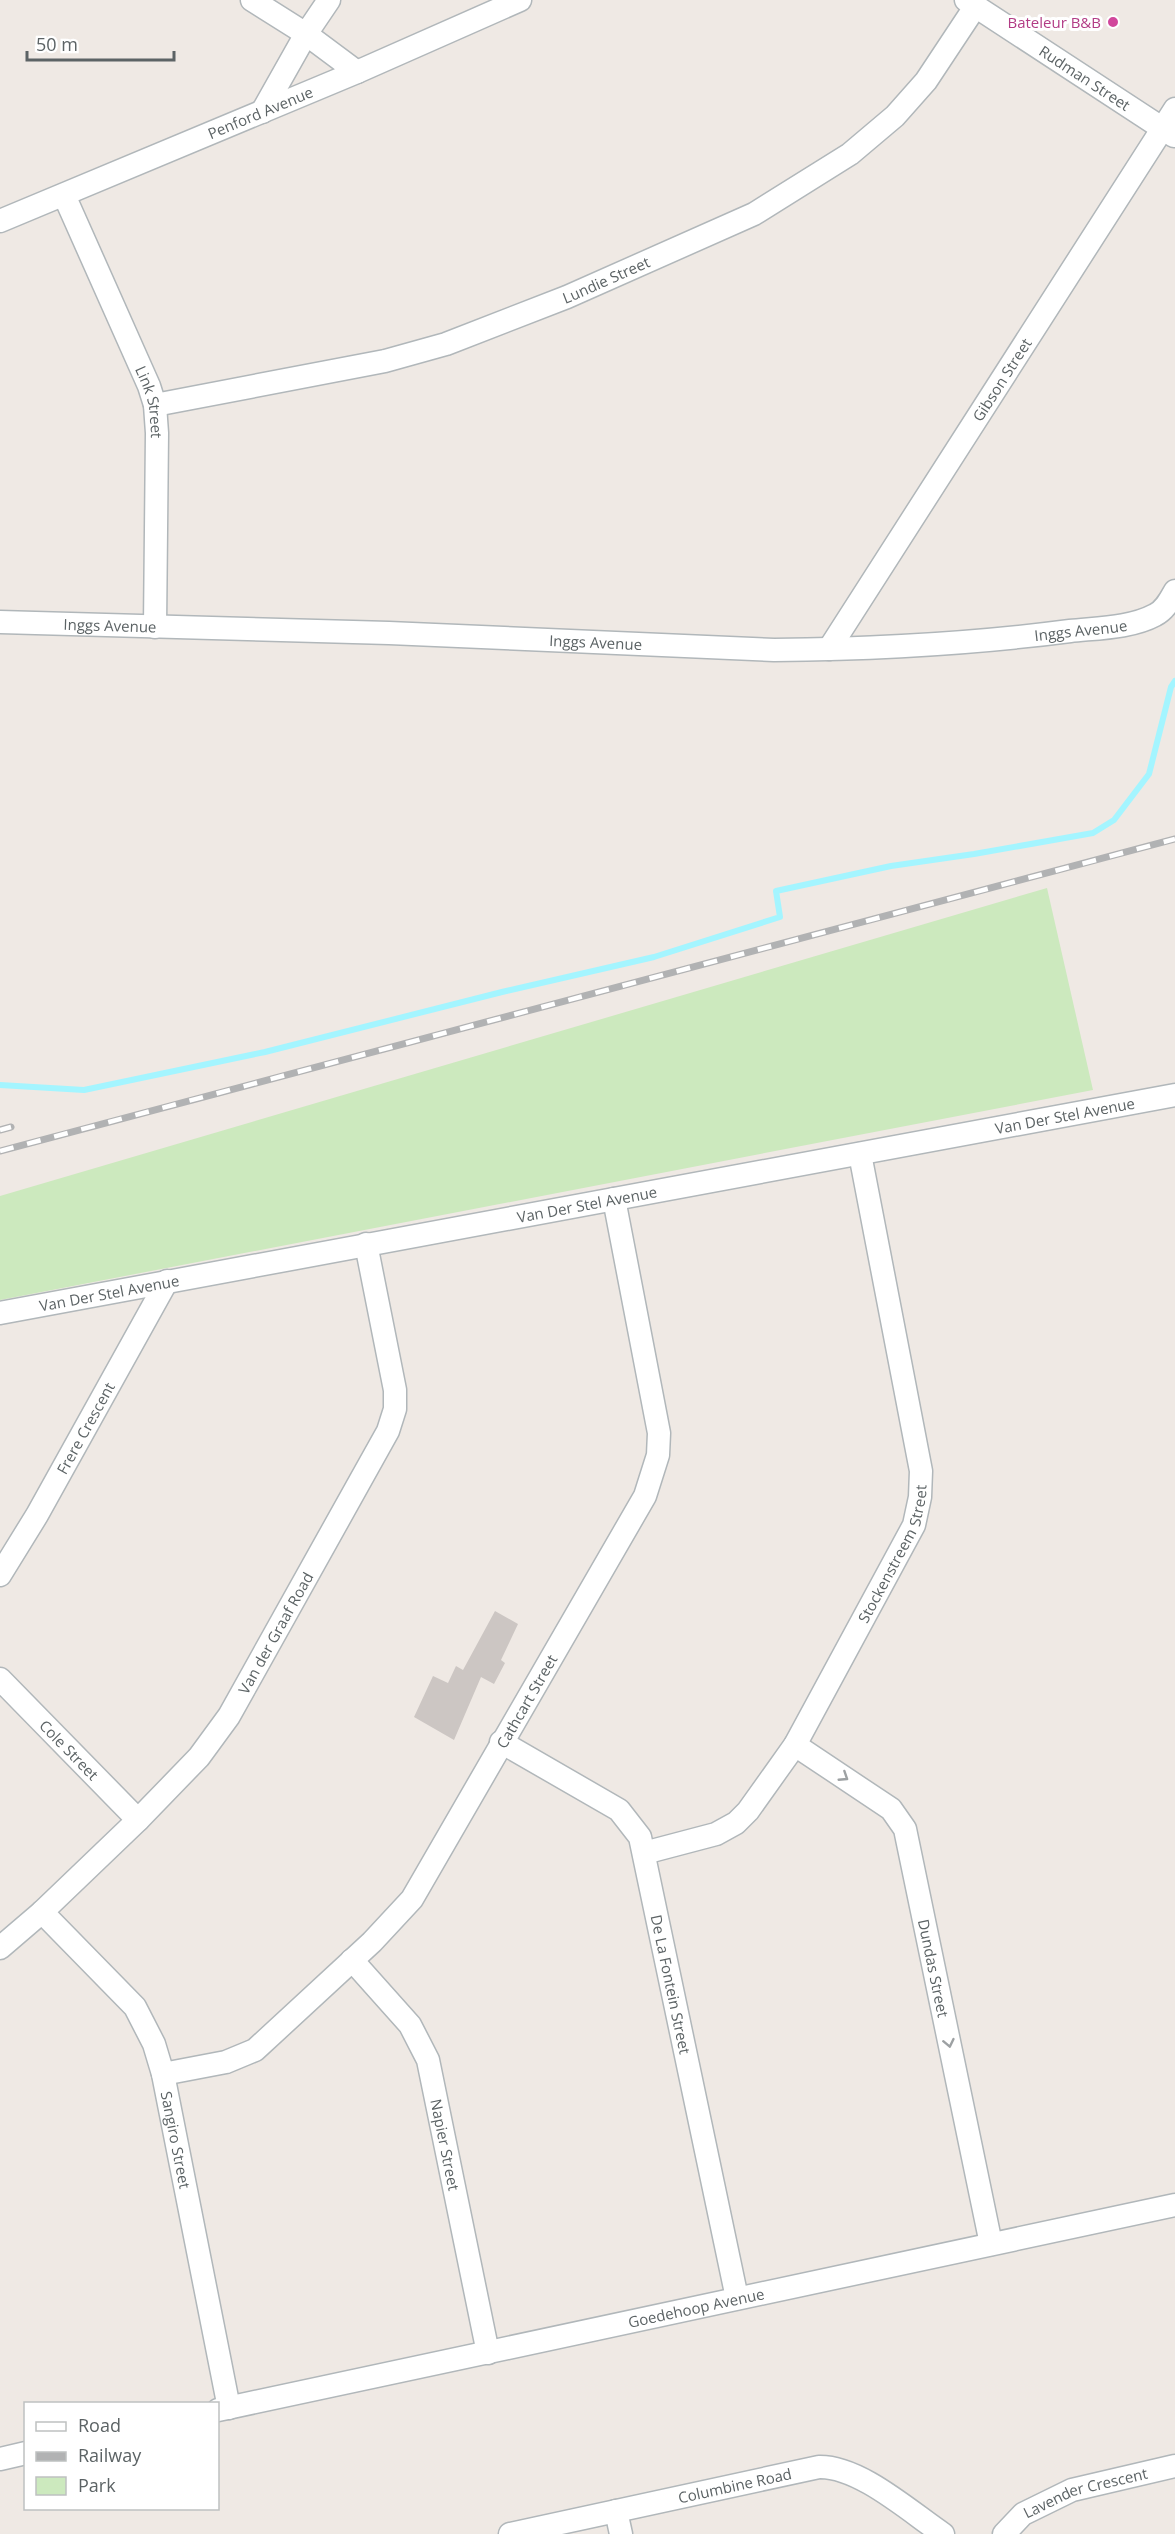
<svg xmlns="http://www.w3.org/2000/svg" width="1175" height="2534" viewBox="0 0 1175 2534" font-family="'Open Sans',sans-serif">
<rect width="100%" height="100%" fill="#efe9e4"/>
<!-- green -->
<polygon fill="#cce9be" points="1047,888 1093,1090 0,1300 0,1196"/>
<g fill="none" stroke-linecap="round" stroke-linejoin="round">
<!-- stream -->
<polyline stroke="#a4f5ff" stroke-width="6" points="0,1085 84,1090 265,1052 502,992 654,957 780,917 776,891 891,866 974,854 1093,833 1114,820 1149,774 1171,687 1175,681"/>
</g>
<!-- building -->
<polygon fill="#ccc6c3" points="495,1611 518,1624 501,1660 505,1663 494,1684 481,1677 454,1740 414,1717 433,1676 448,1683 456,1666 463,1670"/>
<g fill="none" stroke-linecap="round" stroke-linejoin="round">
<defs>
<g id="minor">
<polyline points="252,0 306,34 357,72"/>
<path id="s1" d="M966,0L1174,136"/>
<polyline points="262,112 306,34 329,0"/>
<path id="s2" d="M64,195L149,386L155,405L157,433L155,627"/>
<path id="s3" d="M0,221L357,72L520,0"/>
<path id="s4" d="M155,405L385,361L446,344L567,297L754,214L850,154L895,116L926,81L975,7"/>
<path id="s5" d="M0,622L389,633L774,650C873,649 971,644 1070,631C1097,628 1131,628 1155,615C1165,610 1170,600 1175,591"/>
<path id="s6" d="M829,649L1175,109"/>
<path id="s7" d="M0,1313L1175,1095"/>
<path id="s8" d="M0,1575L37,1515L167,1281"/>
<path id="s9" d="M0,1679L138,1820"/>
<path id="s10" d="M501,1742L619,1810L640,1837L737,2298"/>
<path id="s11" d="M795,1745L891,1809L905,1829L991,2244"/>
<path id="s12" d="M644,1853L716,1834L736,1823L748,1811L795,1745L914,1525L920,1497L921,1471L860,1154"/>
<path id="s13" d="M42,1912L135,2007L154,2044L163,2074L229,2408"/>
<path id="s14" d="M0,1948L42,1912L138,1820L199,1757L229,1716L388,1431L395,1409V1390L366,1244"/>
<path id="s15" d="M352,1960L410,2025L428,2060L488,2353"/>
<path id="s16" d="M163,2074L226,2062L255,2050L372,1942L412,1899L645,1496L658,1455L659,1433L614,1199"/>
<path id="s17" d="M218,2410L1175,2205"/>
<polyline points="0,2459 26,2453"/>
<polyline points="616,2511 621,2534"/>
<path id="s18" d="M510,2534L819,2467C859,2466 909,2511 943,2534"/>
<path id="s19" d="M1004,2534L1023,2514L1072,2490L1175,2466"/>
</g>
</defs>
<!-- minor casing -->
<use href="#minor" stroke="#b1b7ba" stroke-width="25"/>
<!-- minor -->
<use href="#minor" stroke="#fff" stroke-width="22"/>
<defs>
<g id="rail">
<polyline points="0,1130 11,1127"/>
<polyline points="0,1151 1175,839"/>
</g>
</defs>
<!-- rail casing -->
<use href="#rail" stroke="#b1b2b3" stroke-width="7"/>
<!-- rail -->
<use href="#rail" stroke="#fff" stroke-width="4.5" stroke-dasharray="14" stroke-linecap="butt"/>
</g>
<!-- one-way arrows -->
<defs><path id="oneway-chevron" d="M-2-3.5L2.5 0L-2 3.5" fill="none" stroke-width="1.6" stroke-linecap="round" stroke-linejoin="round" transform="scale(1.5)"/></defs>
<g stroke="#9da1a3">
<use href="#oneway-chevron" transform="translate(844 1777) rotate(33)"/>
<use href="#oneway-chevron" transform="translate(949 2043) rotate(78)"/>
</g>
<!-- markers -->
<circle fill="#d1479c" stroke="#fff" stroke-width="2" cx="1113" cy="22" r="6"/>
<g text-anchor="middle" dominant-baseline="central" stroke-width="6" stroke-linejoin="round" paint-order="stroke">
<!-- hotel labels -->
<g font-size="15" fill="#b23c85" stroke="#fff" text-anchor="end">
<text x="1101" y="22">Bateleur B&amp;B</text>
</g>
<!-- street labels -->
<g font-size="15" fill="#5c6365" stroke="#fff">
<text stroke="none"><textPath href="#s1" startOffset="142">Rudman Street</textPath></text>
<text stroke="none"><textPath href="#s3" startOffset="282">Penford Avenue</textPath></text>
<text stroke="none"><textPath href="#s4" startOffset="470">Lundie Street</textPath></text>
<text stroke="none"><textPath href="#s6" startOffset="320">Gibson Street</textPath></text>
<text stroke="none"><textPath href="#s2" startOffset="225">Link Street</textPath></text>
<text stroke="none"><textPath href="#s5" startOffset="110">Inggs Avenue</textPath></text>
<text stroke="none"><textPath href="#s5" startOffset="1082">Inggs Avenue</textPath></text>
<text stroke="none"><textPath href="#s5" startOffset="596">Inggs Avenue</textPath></text>
<text stroke="none"><textPath href="#s7" startOffset="1083">Van Der Stel Avenue</textPath></text>
<text stroke="none"><textPath href="#s7" startOffset="597">Van Der Stel Avenue</textPath></text>
<text stroke="none"><textPath href="#s7" startOffset="111">Van Der Stel Avenue</textPath></text>
<text stroke="none"><textPath href="#s8" startOffset="170">Frere Crescent</textPath></text>
<text stroke="none"><textPath href="#s12" startOffset="411">Stockenstreem Street</textPath></text>
<text stroke="none"><textPath href="#s14" startOffset="422">Van der Graaf Road</textPath></text>
<text stroke="none"><textPath href="#s16" startOffset="542">Cathcart Street</textPath></text>
<text stroke="none"><textPath href="#s9" startOffset="99">Cole Street</textPath></text>
<text stroke="none"><textPath href="#s11" startOffset="282">Dundas Street</textPath></text>
<text stroke="none"><textPath href="#s10" startOffset="321">De La Fontein Street</textPath></text>
<text stroke="none"><textPath href="#s13" startOffset="273">Sangiro Street</textPath></text>
<text stroke="none"><textPath href="#s15" startOffset="213">Napier Street</textPath></text>
<text stroke="none"><textPath href="#s17" startOffset="489">Goedehoop Avenue</textPath></text>
<text stroke="none"><textPath href="#s18" startOffset="230">Columbine Road</textPath></text>
<text stroke="none"><textPath href="#s19" startOffset="94">Lavender Crescent</textPath></text>
</g>
</g>
<!-- legend -->
<rect x="24" y="2402" width="195" height="108" fill="#ffffff" stroke="#bec1c1" stroke-width="1.5"/>
<rect x="36" y="2422" width="30" height="9" fill="#ffffff" stroke="#bec1c1" stroke-width="1.5"/>
<text x="78" y="2432" font-size="18" fill="#5c6365">Road</text>
<rect x="36" y="2452" width="30" height="9" fill="#b1b2b3" stroke="#bec1c1" stroke-width="1.5"/>
<text x="78" y="2462" font-size="18" fill="#5c6365">Railway</text>
<rect x="36" y="2477" width="30" height="18" fill="#cce9be" stroke="#bec1c1" stroke-width="1.5"/>
<text x="78" y="2492" font-size="18" fill="#5c6365">Park</text>
<!-- scale -->
<path d="M27 51v9h147v-9" fill="none" stroke="#5c6365" stroke-width="3"/>
<text x="36" y="51" font-size="18" fill="#5c6365" stroke="#ffffff" stroke-width="4.5" paint-order="stroke">50 m</text>
</svg>
